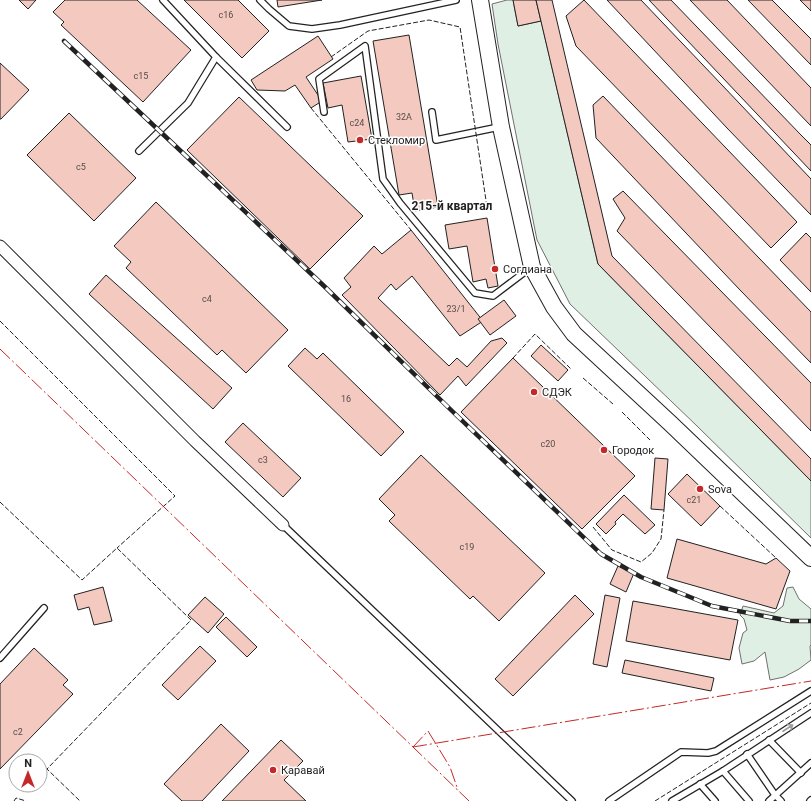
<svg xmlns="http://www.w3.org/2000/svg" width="811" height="801" viewBox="0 0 811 801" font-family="Roboto,sans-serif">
<rect width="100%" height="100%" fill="#fff"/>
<!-- green -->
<g fill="#e0efe3" stroke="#6f6f6f">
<polygon points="507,0 513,0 518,26 541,21 598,264 811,481 811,538 697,426 570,304 537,240 498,44 492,4"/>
<polygon points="793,587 799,599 811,609 811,645 810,646 811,660 799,669 784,677 770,680 765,652 754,661 742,664 739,648 743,633 747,630 744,619 740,615 743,606 774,613 783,606 787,588"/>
</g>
<!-- building -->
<g fill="#f3c9c0" stroke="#222">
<polygon points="19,0 36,0 28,9"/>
<polygon points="65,0 137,0 191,50 143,102 61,25 64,22 53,12"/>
<polygon points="184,0 238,0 269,31 242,58"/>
<polygon points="277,0 322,0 278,7"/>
<polygon points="513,0 536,0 541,21 518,26"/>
<polygon points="536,0 552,0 612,256 811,459 811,481 598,264"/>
<polygon points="584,0 797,222 771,248 576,46 566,16"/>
<polygon points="607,0 641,0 722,85 811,179 811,215 727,128"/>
<polygon points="649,0 671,0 801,135 811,145 811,171"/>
<polygon points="690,0 727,0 811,88 811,126"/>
<polygon points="748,0 772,0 811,39 811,65"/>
<polygon points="800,0 811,0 811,11"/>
<polygon points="409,35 438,207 415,211 412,193 399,195 373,41"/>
<polygon points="318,36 333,59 306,77 322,101 311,108 295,85 285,91 257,90 251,80"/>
<polygon points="0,63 29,90 1,119 0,119"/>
<polygon points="361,76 372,139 348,142 342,105 328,108 323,83"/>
<polygon points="603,96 811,312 811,363 740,290 596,138 593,105"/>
<polygon points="239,97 363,216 310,269 187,150"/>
<polygon points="69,113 136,178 94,221 27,155"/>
<polygon points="623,191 811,383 811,431 617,231 625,218 613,199"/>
<polygon points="156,202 288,330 246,373 222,350 217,355 126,268 131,262 114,246"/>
<polygon points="487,218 498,286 488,288 486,279 473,282 467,246 449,249 445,225"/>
<polygon points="411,230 483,321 460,336 412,276 396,290 391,284 378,298 449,366 457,358 467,367 491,341 502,338 507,343 466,386 458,376 440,395 342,295 351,287 344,278 374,246 382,254"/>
<polygon points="806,233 811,238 811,292 780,260"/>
<polygon points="106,275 232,388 213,409 89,294"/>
<polygon points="504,300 516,316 490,335 478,319"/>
<polygon points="541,345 568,370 558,381 531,356"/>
<polygon points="305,348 317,359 323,353 404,432 381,456 288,366"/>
<polygon points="513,358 635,476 582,529 461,412"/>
<polygon points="243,423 301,478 283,497 225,442"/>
<polygon points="421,455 545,573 499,621 473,596 470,599 389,521 395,515 379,499"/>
<polygon points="655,458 668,459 664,510 651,509"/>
<polygon points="687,474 720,506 701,526 668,494"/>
<polygon points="624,495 655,525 645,534 623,514 615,522 616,524 606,534 596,524"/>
<polygon points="677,539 766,564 776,558 790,571 776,609 667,578"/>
<polygon points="618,566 634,573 626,592 610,584"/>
<polygon points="103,587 112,621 94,625 89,607 78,610 74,595"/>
<polygon points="575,595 594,614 513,696 495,679"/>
<polygon points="605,595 620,598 607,667 593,664"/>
<polygon points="205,597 224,614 208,633 188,615"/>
<polygon points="633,601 738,620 730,660 626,641"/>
<polygon points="226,617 257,647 247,657 216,627"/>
<polygon points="200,646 216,661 178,700 162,685"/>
<polygon points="34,648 68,680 63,685 73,694 0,769 0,684"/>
<polygon points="625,660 714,678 711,691 622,673"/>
<polygon points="221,724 249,751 202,801 182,801 164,784"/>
<polygon points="281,740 303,761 284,780 306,801 222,801"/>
</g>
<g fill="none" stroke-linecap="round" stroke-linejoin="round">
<defs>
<g id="lane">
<polyline points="260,0 269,9 289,26 312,29 340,25 456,0"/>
<polyline points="216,57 287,127"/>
<polyline points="324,112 319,79 365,46 383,179 400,203 475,293 493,296 530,268"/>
<polyline points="432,112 436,140 499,127"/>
<polyline points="139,151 188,103 216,57 163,0"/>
<polyline points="283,525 572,801"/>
<polyline points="0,658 44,608"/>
<polyline points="769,740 801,773"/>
<polyline points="747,754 775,795 781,801"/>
<polyline points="723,771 749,801"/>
<polyline points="700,784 715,801"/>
<polyline points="609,801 681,752 708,753 716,751 811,691"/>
<polyline points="672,801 723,771 811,713"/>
<polyline points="769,801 811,763"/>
<polyline points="810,801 811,800"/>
</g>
<polyline id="street" points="0,246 195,441 283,525"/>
<polyline id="secondary" points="480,0 501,127 532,267 554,307 574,334 670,423 811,558"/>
</defs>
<!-- lane casing -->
<use href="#lane" stroke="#222" stroke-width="8"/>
<!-- street casing -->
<use href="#street" stroke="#222" stroke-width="13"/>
<!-- secondary casing -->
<use href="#secondary" stroke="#222" stroke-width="18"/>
<!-- lane -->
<use href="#lane" stroke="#fff" stroke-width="5.5"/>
<!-- street -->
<use href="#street" stroke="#fff" stroke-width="11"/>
<!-- secondary -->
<use href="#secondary" stroke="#fff" stroke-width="16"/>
<defs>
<polyline id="rail" points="64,41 324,286 450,409 601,554 641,577 712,606 790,621 811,621"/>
</defs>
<!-- rail casing -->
<use href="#rail" stroke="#222" stroke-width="4.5"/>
<!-- rail -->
<use href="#rail" stroke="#fff" stroke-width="3" stroke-dasharray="9" stroke-linecap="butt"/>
<!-- fence -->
<g stroke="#222" stroke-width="1" stroke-dasharray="5 2" stroke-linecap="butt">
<polyline points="331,57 368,31 429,20 460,27 487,207"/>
<polyline points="311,108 411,230"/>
<polyline points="0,321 175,496 117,548"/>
<polyline points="513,358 535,334 571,369"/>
<polyline points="583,378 613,404"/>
<polyline points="622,412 650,440"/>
<polyline points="0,502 82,580 117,548 191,620 47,769 80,801"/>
<polyline points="720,506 776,558"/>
<polyline points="593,527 612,550 641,562 652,553 661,539 664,510"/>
<polyline points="14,801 16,798 26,801"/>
<polyline points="655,801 811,703"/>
</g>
<!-- power -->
<g stroke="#c62828" stroke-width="1" stroke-dasharray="14 3 2 3" stroke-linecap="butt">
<polyline points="0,349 469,801"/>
<polyline points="413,747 811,681"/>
<polyline points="413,747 428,731 450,767 458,790"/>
</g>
</g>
<!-- one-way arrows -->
<defs><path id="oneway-shaft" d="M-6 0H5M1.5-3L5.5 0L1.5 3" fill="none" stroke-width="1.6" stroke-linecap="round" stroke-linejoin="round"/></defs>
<use stroke="#9c9c9c" href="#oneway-shaft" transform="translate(788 728) rotate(-33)"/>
<!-- markers -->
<g fill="#c62828" stroke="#fff" stroke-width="1.5">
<circle cx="360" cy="140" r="4"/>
<circle cx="495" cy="269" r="4"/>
<circle cx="534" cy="392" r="4"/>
<circle cx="604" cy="450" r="4"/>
<circle cx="700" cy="489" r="4"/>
<circle cx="273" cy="770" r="4"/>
</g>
<g text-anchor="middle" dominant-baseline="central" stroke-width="3" stroke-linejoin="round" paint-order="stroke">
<!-- number labels -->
<g font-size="9" fill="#564c4a">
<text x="226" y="15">с16</text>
<text x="141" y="76">с15</text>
<text x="404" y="117">32А</text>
<text x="357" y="123">с24</text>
<text x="81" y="167">с5</text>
<text x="207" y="299">с4</text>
<text x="456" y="309">23/1</text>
<text x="346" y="399">16</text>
<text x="548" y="444">с20</text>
<text x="263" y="460">с3</text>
<text x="694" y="500">с21</text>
<text x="467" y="547">с19</text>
<text x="18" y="732">с2</text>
</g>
<!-- poi labels -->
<g font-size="11" fill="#222" stroke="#fff" text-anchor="start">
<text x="368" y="140">Стекломир</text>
<text x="503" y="269">Согдиана</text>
<text x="542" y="392">СДЭК</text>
<text x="612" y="450">Городок</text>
<text x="708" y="489">Sova</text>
<text x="281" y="770">Каравай</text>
</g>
<!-- neighbourhood labels -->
<g font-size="12" font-weight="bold" fill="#222" stroke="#fff">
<text x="452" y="206">215-й квартал</text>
</g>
</g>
<!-- north arrow -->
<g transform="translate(28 773)"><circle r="19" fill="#ffffff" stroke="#a7a7a7"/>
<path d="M0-3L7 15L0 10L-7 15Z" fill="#c62828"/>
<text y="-6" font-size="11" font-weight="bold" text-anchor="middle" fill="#222222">N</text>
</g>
</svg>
